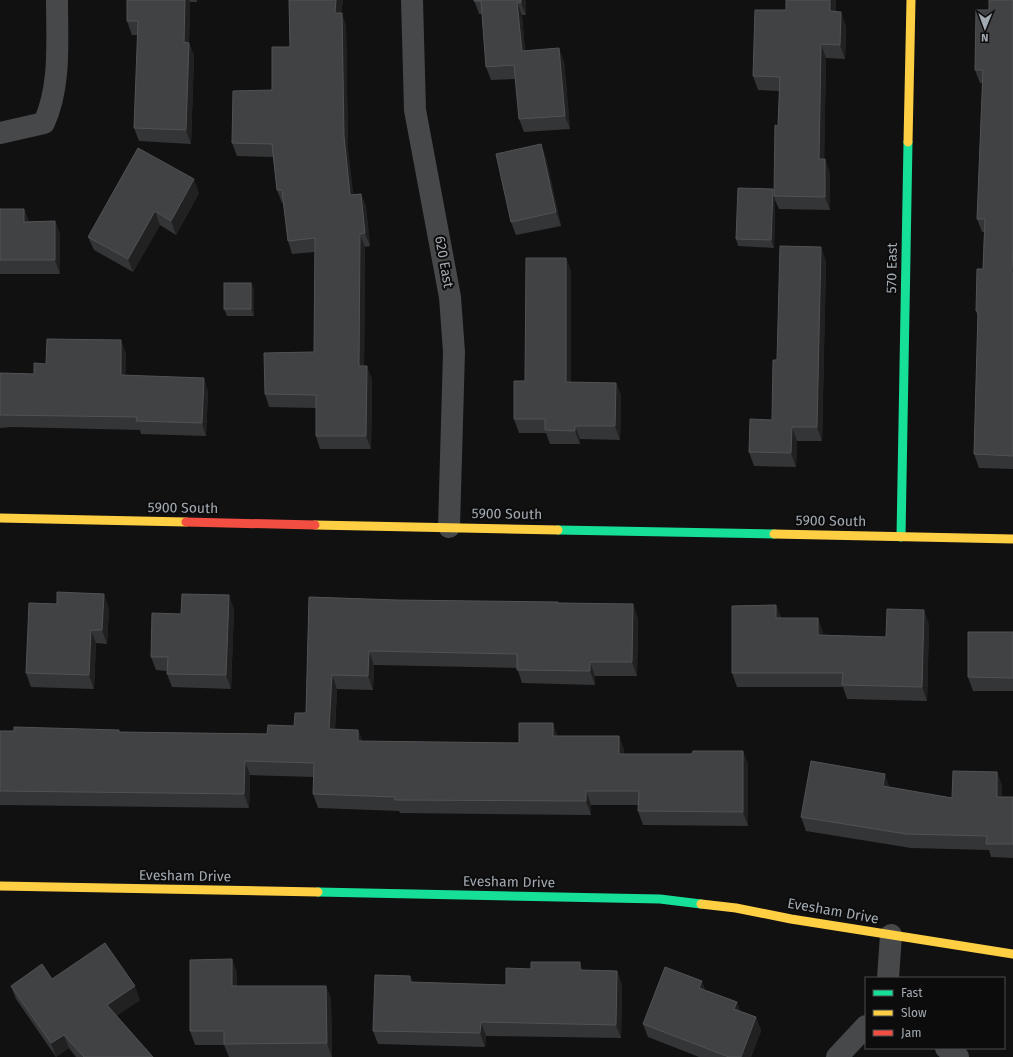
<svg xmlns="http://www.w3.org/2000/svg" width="1013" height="1057" viewBox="0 0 1013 1057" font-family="'Fira Sans',sans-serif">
<rect width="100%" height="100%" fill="#111112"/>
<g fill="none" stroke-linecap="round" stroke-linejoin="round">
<!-- street -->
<g stroke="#46484a" stroke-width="22">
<polyline points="412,0 415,110 450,297 454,352 449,527"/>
<path d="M0,133L44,123C61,86 57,40 57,0"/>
<polyline points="888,978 891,935"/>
<polyline points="946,1048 958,1057"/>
<polyline points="837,1057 866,1026"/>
</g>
<!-- fast -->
<g stroke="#16e098" stroke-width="9">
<polyline points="558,530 774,534"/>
<polyline points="901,537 908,142"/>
<polyline points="318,892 660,899 701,904"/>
</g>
<!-- slow -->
<g stroke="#ffcf43" stroke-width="9">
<polyline points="908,142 911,0"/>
<polyline points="0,518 186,522"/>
<polyline points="315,525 558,530"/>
<polyline points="774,534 1013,539"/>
<polyline points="0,886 318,892"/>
<polyline points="701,904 736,908 791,919 1013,954"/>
</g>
<!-- jam -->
<polyline stroke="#f24e42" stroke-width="9" points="186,522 315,525"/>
</g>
<!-- wall -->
<g fill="#343536">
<polygon points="127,0 197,0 197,2 190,2 189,43 194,56 191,144 139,141 134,128 138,35 132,35 127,21"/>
<polygon points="289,0 343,0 341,13 346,26 348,149 353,195 361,194 366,207 370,246 365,247 364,366 372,379 371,449 320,449 316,436 316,408 269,407 265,394 314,352 315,252 292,254 288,241 283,203 282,203 277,190 273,157 237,156 232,143 272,90 290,47"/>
<polygon points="474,0 526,0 526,15 522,15 525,51 564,61 570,129 524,132 519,119 515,79 491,80 486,67 482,14 479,14"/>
<polygon points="836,0 835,12 846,26 845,59 826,58 824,159 825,159 830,173 830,210 779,209 775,200 774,248 738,246 736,239 773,189 774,191 778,126 779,91 758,90 753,76 786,10"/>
<polygon points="1013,0 1013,469 979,468 974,454 978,317 976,311 983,269 984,232 982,232 977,219 983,83 980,83 975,70 989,10"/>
<polygon points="541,144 546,158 561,226 516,235 511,222"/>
<polygon points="199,193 176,235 160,225 133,272 94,250 88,237"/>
<polygon points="0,209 24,209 29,222 55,221 60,235 60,274 0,274"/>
<polygon points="566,258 571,272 571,382 616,383 621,396 620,440 580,439 580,444 550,444 546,433 519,433 514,419 525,381"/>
<polygon points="826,261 822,441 797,441 796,467 754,466 749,452 772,420 777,360"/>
<polygon points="251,283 254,290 254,316 227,316 224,309"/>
<polygon points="126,353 125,375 208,391 206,436 141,434 140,430 12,427 0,428 0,373 34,374 46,364"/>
<polygon points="309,597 397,600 558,602 559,603 638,618 637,676 595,676 595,685 522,683 517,668 374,665 373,690 337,689 335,730 358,730 362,741 519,743 558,736 619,736 624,750 624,754 692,754 743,751 748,765 748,826 643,825 638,811 638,805 591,805 591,815 400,813 399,811 318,808 313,794 314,777 250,775 249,808 0,805 0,731 120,732 267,734 294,726 306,713"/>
<polygon points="776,605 781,618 823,632 823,635 886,637 929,624 927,701 847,699 843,687 737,687 732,673"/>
<polygon points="109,608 107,644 96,643 94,689 31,687 26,673"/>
<polygon points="234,609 231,689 172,687 167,674 167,671 156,670 151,657 181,614"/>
<polygon points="1013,632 1013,691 973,691 968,677"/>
<polygon points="997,772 1002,786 1002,797 1013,797 1013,858 991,857 989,850 911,848 806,831 801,817 890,787 952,798"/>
<polygon points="232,959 237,973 237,986 326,986 331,999 332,1057 229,1057 224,1045 195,1045 190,1031"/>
<polygon points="582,970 617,971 622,985 621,1038 486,1036 485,1047 378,1044 373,1031 410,976 413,982 506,985"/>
<polygon points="52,979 140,1000 116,1016 153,1057 76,1057 69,1048 56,1057 16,999 11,986"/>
<polygon points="705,990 737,1002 740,1011 756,1017 761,1031 751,1057 699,1057 648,1037 643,1024"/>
</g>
<!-- shaded-wall -->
<g fill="#212122">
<polygon points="185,0 189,0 190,2 189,44 189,43 194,56 191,144 186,130 184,42"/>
<polygon points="336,0 343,0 339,26 335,13"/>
<polygon points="521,0 526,0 526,15 521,3"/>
<polygon points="830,0 836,0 835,25 830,11"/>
<polygon points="517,2 522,15 526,64 522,51"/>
<polygon points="841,12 846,26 845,59 840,45"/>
<polygon points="342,13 346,26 348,149 355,208 350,195 344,136"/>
<polygon points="821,44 826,58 824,173 819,159"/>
<polygon points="559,48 564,61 570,129 565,116"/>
<polygon points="541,144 546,158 561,226 556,212"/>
<polygon points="825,159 830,173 830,210 825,197"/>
<polygon points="194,179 199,193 176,235 171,221"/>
<polygon points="773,189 775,196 774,196 775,200 774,248 771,240"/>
<polygon points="361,194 366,207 370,246 365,233"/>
<polygon points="24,209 29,223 24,222"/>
<polygon points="155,211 160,225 133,272 128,259"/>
<polygon points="55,221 60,235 60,274 55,260"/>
<polygon points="360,234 365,247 364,379 359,366"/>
<polygon points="1013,243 1013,276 1012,273"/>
<polygon points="821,247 826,261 822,441 817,427"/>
<polygon points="566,258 571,272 571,396 566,382"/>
<polygon points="251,283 254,290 254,316 251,309"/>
<polygon points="121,340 126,353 125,387 121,375"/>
<polygon points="367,366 372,379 371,449 366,436"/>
<polygon points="204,378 208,391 206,436 202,423"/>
<polygon points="616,383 621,396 620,440 615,426"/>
<polygon points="575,426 580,439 580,444 575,431"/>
<polygon points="792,427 797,441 796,467 791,453"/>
<polygon points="104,594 109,608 107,644 102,630"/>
<polygon points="229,595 234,609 231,689 226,675"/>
<polygon points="633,604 638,618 637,676 632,662"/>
<polygon points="776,605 781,619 776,618"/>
<polygon points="924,610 929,624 927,701 922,687"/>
<polygon points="818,618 823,632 823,649 818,635"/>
<polygon points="91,630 96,643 94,689 89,675"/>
<polygon points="369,651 374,665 373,690 368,676"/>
<polygon points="590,662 595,676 595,685 590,671"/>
<polygon points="332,675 337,689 334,743 329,729"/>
<polygon points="553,723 558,737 553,736"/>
<polygon points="358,730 363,744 358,741"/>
<polygon points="619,736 624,750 624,768 619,754"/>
<polygon points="743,751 748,765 748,826 743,812"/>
<polygon points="245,761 250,775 249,808 244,794"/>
<polygon points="997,772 1002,786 1002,811 997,797"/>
<polygon points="885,774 890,788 883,786"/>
<polygon points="586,791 591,805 591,815 586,801"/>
<polygon points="232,959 237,973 237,1000 232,986"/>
<polygon points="580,962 585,976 580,970"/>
<polygon points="617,971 622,985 621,1038 616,1025"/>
<polygon points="410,976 415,990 410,982"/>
<polygon points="702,981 707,995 699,988"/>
<polygon points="135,986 140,1000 112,1019 107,1005"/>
<polygon points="326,986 331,999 332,1057 327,1043"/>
<polygon points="737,1002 742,1016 734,1009"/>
<polygon points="756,1017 761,1031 751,1057 741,1057"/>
<polygon points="481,1022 486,1036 485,1047 480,1033"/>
<polygon points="64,1035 69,1048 56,1057 51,1043"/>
</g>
<!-- building -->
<g fill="#404244" stroke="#505255">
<polygon points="127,0 185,0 184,42 189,43 186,130 134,128 138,21 127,21"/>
<polygon points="289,0 336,0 335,13 342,13 344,136 350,195 361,194 365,233 360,234 359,366 367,366 366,436 316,436 316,395 265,394 264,353 314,352 315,238 288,241 282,190 277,190 272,144 232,143 233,91 272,90 272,47 290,47"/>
<polygon points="474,0 521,0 521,3 517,2 522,51 559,48 565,116 519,119 514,65 486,67 481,1 474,1"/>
<polygon points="786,0 830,0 830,11 841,12 840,45 821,44 819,159 825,159 825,197 774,196 775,125 778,126 780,77 753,76 755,10 786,10"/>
<polygon points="989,0 1013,0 1013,243 1012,273 1013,273 1013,456 974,454 978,311 976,311 977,269 983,269 985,219 977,219 983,70 975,70 976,10 989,10"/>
<polygon points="541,144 556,212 511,222 496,154"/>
<polygon points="138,148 194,179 171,221 155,211 128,259 88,237"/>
<polygon points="738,188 773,189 771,240 736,239"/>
<polygon points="0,209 24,209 24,222 55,221 55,260 0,260"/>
<polygon points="780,246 821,247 817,427 792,427 791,453 749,452 750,419 772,420 773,360 777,360"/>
<polygon points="526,258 566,258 566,382 616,383 615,426 575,426 575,431 545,430 545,419 514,419 514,381 525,381"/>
<rect x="224" y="283" width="27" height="26"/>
<polygon points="47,339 121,340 121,375 204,378 202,423 136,421 137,417 0,415 0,373 34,374 34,363 46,364"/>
<polygon points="57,592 104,594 102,630 91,630 89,675 26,673 29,603 57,604"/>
<polygon points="182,594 229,595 226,675 167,674 168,657 151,657 152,613 181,614"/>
<polygon points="309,597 397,600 558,602 558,603 633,604 632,662 590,662 590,671 517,670 517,654 369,651 368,676 332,675 329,729 358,730 358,741 519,743 519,723 553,723 553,736 619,736 619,754 692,754 693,751 743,751 743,812 638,811 639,791 586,791 586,801 395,800 395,797 313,794 314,763 245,761 244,794 0,791 0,731 14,731 14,727 119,730 119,732 267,734 268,725 294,726 295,713 306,713"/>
<polygon points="776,605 776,618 818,618 818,635 886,637 887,609 924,610 922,687 842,685 843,673 732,673 732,606"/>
<polygon points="968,632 1013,632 1013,678 968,677"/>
<polygon points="811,761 885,774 883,786 952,798 953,771 997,772 997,797 1013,797 1013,844 986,844 987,836 906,834 801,817"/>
<polygon points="105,943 135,986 107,1005 153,1057 84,1057 64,1035 51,1043 11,986 42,964 52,979"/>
<polygon points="232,959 232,986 326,986 327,1043 224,1044 224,1031 190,1031 190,960"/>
<polygon points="531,962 580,962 580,970 617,971 616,1025 481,1022 480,1033 373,1031 375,975 410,976 410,982 506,985 506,968 531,969"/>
<polygon points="665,967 702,981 699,988 737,1002 734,1009 756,1017 741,1057 729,1057 643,1024"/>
</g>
<g text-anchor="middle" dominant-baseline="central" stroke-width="4" stroke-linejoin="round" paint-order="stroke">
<!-- street labels -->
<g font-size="14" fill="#a3abb2" stroke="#0c0c0d">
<text transform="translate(444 262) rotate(80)">620 East</text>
<text transform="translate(892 268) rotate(-89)">570 East</text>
<text transform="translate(183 508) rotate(1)">5900 South</text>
<text transform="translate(507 514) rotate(1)">5900 South</text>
<text transform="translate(831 521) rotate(1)">5900 South</text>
<text transform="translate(185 876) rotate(1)">Evesham Drive</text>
<text transform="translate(509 882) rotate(1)">Evesham Drive</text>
<text transform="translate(833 911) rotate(10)">Evesham Drive</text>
</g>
</g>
<!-- legend -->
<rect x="865" y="977" width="140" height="72" fill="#0c0c0d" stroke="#484c4f"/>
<rect x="873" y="990" width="20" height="6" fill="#16e098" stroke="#484c4f"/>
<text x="901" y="997" font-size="12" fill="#a3abb2">Fast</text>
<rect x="873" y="1010" width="20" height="6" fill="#ffcf43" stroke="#484c4f"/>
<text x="901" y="1017" font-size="12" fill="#a3abb2">Slow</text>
<rect x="873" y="1030" width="20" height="6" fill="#f24e42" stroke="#484c4f"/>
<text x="901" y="1037" font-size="12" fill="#a3abb2">Jam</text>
<!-- north arrow -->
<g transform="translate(985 28) rotate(181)" stroke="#0c0c0d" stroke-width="3" paint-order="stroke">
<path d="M0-3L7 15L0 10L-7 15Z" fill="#a3abb2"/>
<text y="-6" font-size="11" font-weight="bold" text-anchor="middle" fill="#a3abb2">N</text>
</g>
</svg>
